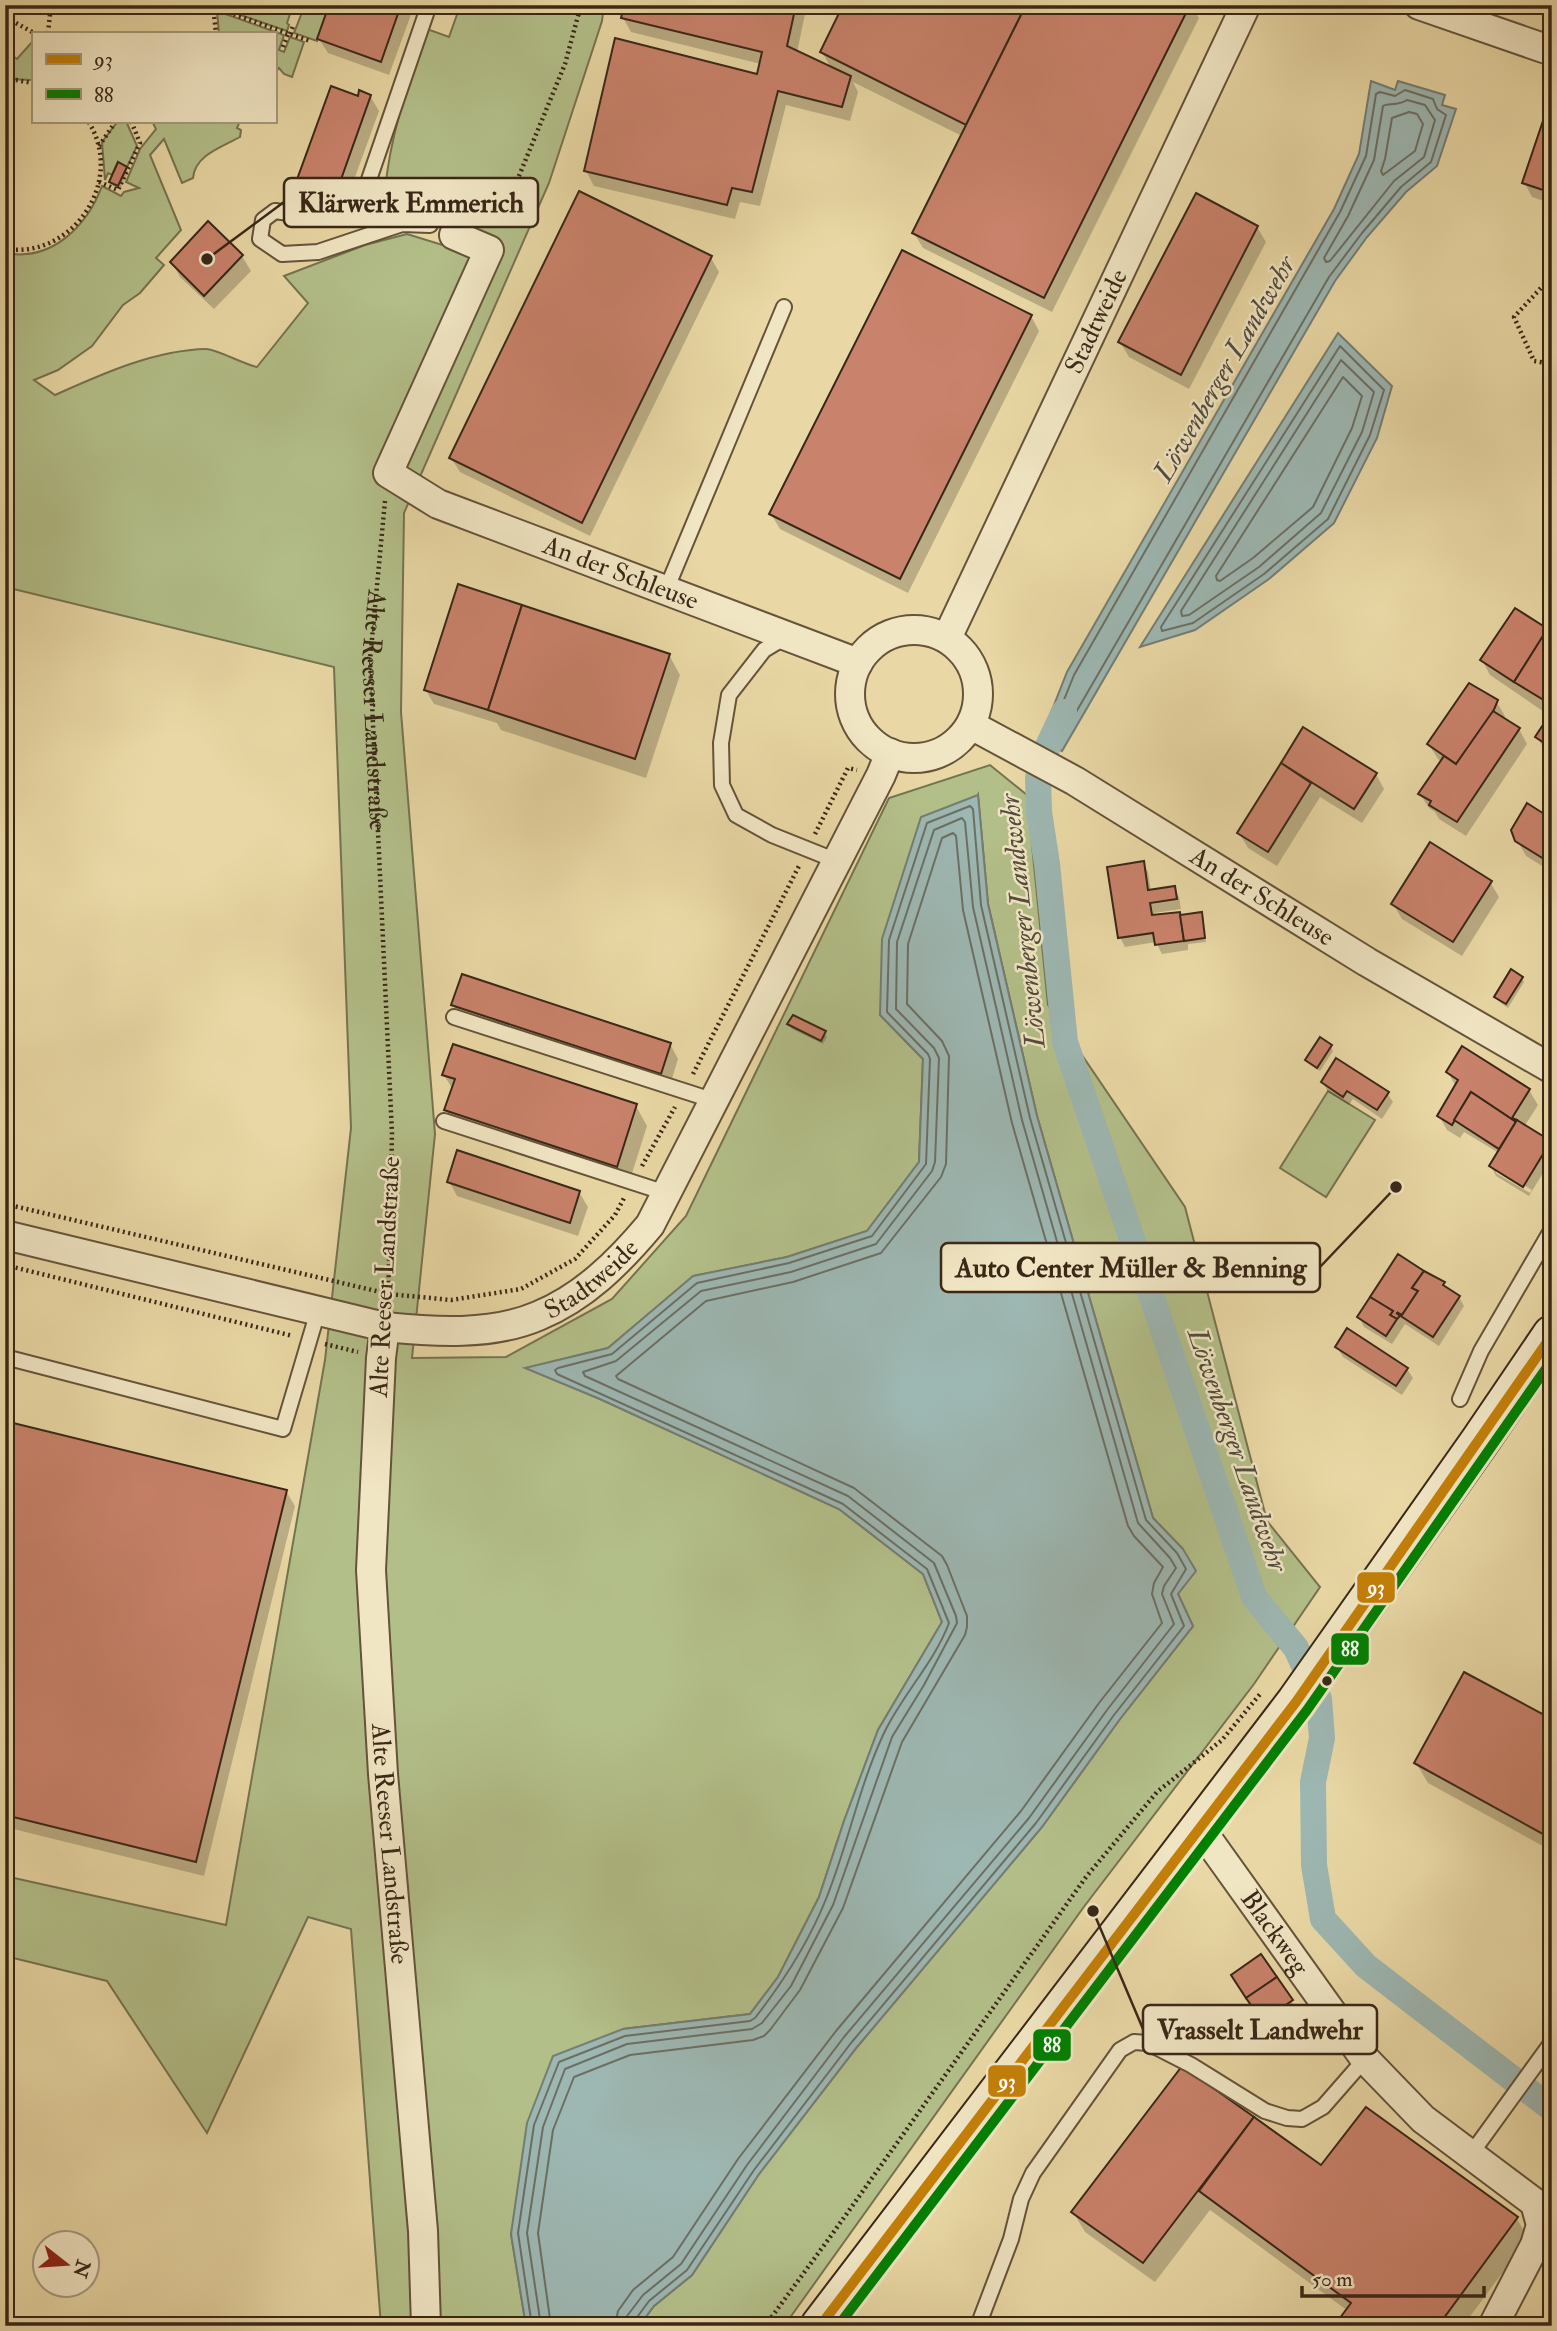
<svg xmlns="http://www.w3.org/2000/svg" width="1557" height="2331" viewBox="0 0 1557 2331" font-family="'IM FELL Double Pica',serif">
<rect width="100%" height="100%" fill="#e9d8a5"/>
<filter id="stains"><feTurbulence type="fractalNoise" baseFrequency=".00286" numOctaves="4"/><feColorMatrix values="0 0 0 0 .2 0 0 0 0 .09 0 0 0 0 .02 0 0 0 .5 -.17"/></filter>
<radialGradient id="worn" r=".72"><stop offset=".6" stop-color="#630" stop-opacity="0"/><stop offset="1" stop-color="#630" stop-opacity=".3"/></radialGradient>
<!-- green -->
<g fill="#b3bf89" stroke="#767350" stroke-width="2">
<polygon points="230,5 293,5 287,23 289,25 287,31 229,11"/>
<polygon points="305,5 329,5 317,41 294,33"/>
<path d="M471,5H604L602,21L549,183L404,513L401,712L435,1134L412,1358L506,1357L612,1299L686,1216L889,798L990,765L1027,795L1048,1005L1185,1207L1267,1521L1320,1587L1254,1684L1083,1908L784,2326H639L654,2306L692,2275L759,2174L857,2047L1042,1827L1120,1719L1193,1626L1178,1594L1183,1549L1153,1518L1037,1116L988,904L978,795L880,1015L923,1059L919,1162L867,1231L787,1257L694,1276L608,1348L526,1368L600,1399L839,1509L923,1574L942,1622L878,1730L844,1821L819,1897L778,1977L750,2014L623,2029L511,2234L526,2326H381L351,1929L308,1917L207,2133L107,1981L5,1956V1876L226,1925L325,1360L351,1128L334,667L5,587V253C52,262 87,226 102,186L121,196L124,192L139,188L126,182L140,149L156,129L152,121H240L237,128L241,130L240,137C222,147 195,155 193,178L182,183L164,139L150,155L181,230L156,258L164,265L140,293L123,305L92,346L58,370L34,380L55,395C100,375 154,350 206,349C216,349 243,364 257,367L308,303L284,276L365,245L407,234L449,247L456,226L385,191C390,134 409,82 427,29L449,37L459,9L468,12Z"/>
<polygon points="217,11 284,35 279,50 284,52 290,37 304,42 292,77 284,74 279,68 275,73 275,33 219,33"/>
<polygon points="33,41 33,80 5,79 5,65 13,56 17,59"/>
<polygon points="118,121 126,121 137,146 127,167 118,162 112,175 108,173 105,180 102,142"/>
<polygon points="1328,1091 1375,1120 1326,1197 1280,1168"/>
</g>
<!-- water -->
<g fill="#9db7b2" stroke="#757d74" stroke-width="2">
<polygon points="1371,81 1395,90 1398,81 1445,95 1442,105 1456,109 1437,166 1406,192 1367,237 1335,281 1062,751 1041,738 1067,672 1334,209 1359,154"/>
<polygon points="1338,333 1392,386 1377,438 1334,523 1269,579 1195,630 1140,647"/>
<polygon points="978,795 988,904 1037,1116 1153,1518 1183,1549 1196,1571 1178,1594 1193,1626 1120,1719 1042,1827 857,2047 759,2174 692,2275 654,2306 639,2326 526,2326 511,2234 527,2123 553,2056 623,2029 750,2014 778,1977 819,1897 844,1821 878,1730 942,1622 923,1574 839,1509 600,1399 525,1368 608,1348 693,1276 787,1257 867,1231 919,1162 923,1059 880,1015 882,939 921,817"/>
</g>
<!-- shadow -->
<g fill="#0003" fill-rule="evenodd">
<polygon points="331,5 411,5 413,9 389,75 328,53 319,39"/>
<polygon points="626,5 807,5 797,52 831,68 822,52 845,5 1192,5 1199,18 1052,312 923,248 914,233 962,136 853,82 858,92 850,121 786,105 760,206 740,202 735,219 594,186 586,171 759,76 761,64 631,32 623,18"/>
<polygon points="370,96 379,111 342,213 306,200 297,185 359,98"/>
<polygon points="1552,106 1552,204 1532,197 1524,182"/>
<polygon points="126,168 128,172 120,189 113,186 111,182"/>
<polygon points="1257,227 1266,242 1189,389 1129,357 1120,342"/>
<polygon points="242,256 251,271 214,309 180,277 172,262"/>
<polygon points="711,258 719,272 590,536 460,472 451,458"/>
<polygon points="1031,316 1039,331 908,593 780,529 771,514"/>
<polygon points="1546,630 1552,637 1552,753 1543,747 1537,737 1550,716 1490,675 1482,660"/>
<polygon points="669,655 680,675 646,778 501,730 497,723 434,704 425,689"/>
<polygon points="1496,701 1505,716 1503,720 1519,729 1527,744 1466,836 1439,819 1435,812 1429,808 1420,794 1442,762 1438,759 1429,745"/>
<polygon points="1304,729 1376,774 1384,789 1362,823 1320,797 1277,866 1248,848 1239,833"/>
<polygon points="1552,821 1552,872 1526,856 1517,840"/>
<polygon points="1143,863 1148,872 1151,891 1174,888 1179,897 1181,909 1154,913 1155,917 1201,914 1206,942 1188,944 1188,950 1162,954 1156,942 1125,947 1120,937"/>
<polygon points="1490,882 1499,897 1462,956 1402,919 1393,904"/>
<polygon points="1522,978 1524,982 1508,1008 1498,1001 1496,997"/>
<polygon points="453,1005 670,1044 678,1059 669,1088 462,1020"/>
<polygon points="789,1024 824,1033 827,1037 823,1044 792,1029"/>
<polygon points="1330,1046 1333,1051 1320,1071 1310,1064 1308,1060"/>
<path d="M1448,1072L1529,1090L1538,1105L1524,1127L1550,1143L1552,1146V1158L1529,1196L1496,1176L1491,1166L1499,1153L1464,1132L1460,1138L1447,1130L1439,1116L1456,1087ZM1496,1169L1532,1190L1530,1193L1496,1173Z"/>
<polygon points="444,1075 636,1106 647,1126 628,1186 458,1130 446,1110 453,1090"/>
<polygon points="1323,1082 1387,1093 1393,1102 1382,1119 1353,1099 1349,1105 1328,1092"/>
<polygon points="449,1181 579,1192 588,1207 578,1236 457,1196"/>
<polygon points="1423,1272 1444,1284 1448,1290 1459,1297 1464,1306 1439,1346 1405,1324 1392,1344 1364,1327 1359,1317"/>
<polygon points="1337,1347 1407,1369 1413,1378 1402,1395 1343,1357"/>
<polygon points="5,1423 286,1491 295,1506 204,1876 5,1827"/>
<polygon points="1552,1721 1552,1851 1428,1783 1416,1763"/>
<polygon points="1261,1956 1297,2010 1269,2030 1238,1985"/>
<polygon points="1182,2068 1321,2167 1517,2219 1528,2238 1463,2326 1337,2326 1348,2311 1210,2210 1155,2282 1085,2232 1073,2212"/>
</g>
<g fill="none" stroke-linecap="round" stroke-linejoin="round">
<!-- shore -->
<g stroke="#6b6f64" stroke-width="2">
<polygon points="1405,90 1433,99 1437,109 1446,115 1431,162 1401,187 1362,233 1329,277 1061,738 1057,739 1051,736 1051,732 1074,675 1340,212 1366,156 1376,94 1380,92 1395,96"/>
<path d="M1407,100L1425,105L1435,120L1424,157L1394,181L1330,261L1326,262L1324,258L1348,216L1374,160L1383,106C1388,103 1398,106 1407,100Z"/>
<polygon points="1409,112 1417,114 1423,124 1415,151 1383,175 1381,171 1385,159 1392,118"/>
<polygon points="1340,346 1384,390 1370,435 1328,519 1264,574 1193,623 1162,631 1161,627"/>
<polygon points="1341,360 1374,392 1362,432 1321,513 1259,567 1189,615 1182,616 1181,611"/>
<polygon points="1343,377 1362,396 1352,428 1313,507 1253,558 1220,581 1217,580 1216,576"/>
<path d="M532,2326L518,2233L534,2125L559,2062L625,2036L750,2021L755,2018C783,1982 809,1942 826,1899C848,1845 859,1786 884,1733C902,1695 934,1663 949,1623L927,1569L843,1504L557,1374L555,1370L558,1368L612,1354L697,1283L789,1263L872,1236L926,1164L930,1059L928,1054L887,1012L889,940L927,823L970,806L973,809L981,905L1030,1118L1146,1520L1177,1553L1186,1569L1171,1594L1184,1626L1114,1715L1036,1823L851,2043L754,2170L687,2270L649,2301L635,2320L634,2326"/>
<polyline points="541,2326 527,2233 543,2127 565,2069 627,2044 752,2029 762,2023 791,1986 833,1905 892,1737 924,1685 957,1623 956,1616 934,1563 848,1496 585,1376 583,1372 616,1361 701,1291 791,1272 876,1244 932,1171 935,1162 939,1058 934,1048 896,1009 897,942 934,830 962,818 965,822 973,907 1022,1120 1138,1523 1170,1558 1176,1568 1164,1586 1162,1594 1174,1624 1107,1710 1029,1818 844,2037 747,2165 681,2264 643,2295 627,2316 625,2326"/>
<polyline points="551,2326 538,2233 553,2130 574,2077 630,2055 753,2040 764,2036 770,2030 800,1990 843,1908 902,1742 965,1635 967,1627 967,1616 947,1565 942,1556 854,1488 618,1379 616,1376 706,1301 793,1282 881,1253 941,1177 946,1164 949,1056 942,1041 907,1004 908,944 942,838 953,833 956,836 963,910 1012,1123 1128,1526 1134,1536 1163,1567 1154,1583 1152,1594 1162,1623 1099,1703 1021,1811 836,2031 738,2159 673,2257 633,2290 618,2311 615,2326"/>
</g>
<!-- canal -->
<polyline stroke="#9db7b2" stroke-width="26" points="1064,712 1048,746 1038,778 1039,812 1047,864 1065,1042 1254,1597 1296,1648 1319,1699 1322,1738 1313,1782 1314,1865 1323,1919 1366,1966 1552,2109"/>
</g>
<!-- building -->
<g fill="#c9826b" stroke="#392717" stroke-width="2">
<polygon points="329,5 401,5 381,62 317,39"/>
<polygon points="624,5 796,5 787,46 851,76 842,107 778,91 752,192 732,188 727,205 584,171 615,38 757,74 762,52 621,18"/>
<polygon points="843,5 1026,5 966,125 820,52"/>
<polygon points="1026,5 1190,5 1044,298 912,233"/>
<polygon points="331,86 358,96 359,90 371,95 334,199 295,185"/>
<polygon points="1549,103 1552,104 1552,193 1522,183"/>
<polygon points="118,162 127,167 118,186 109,182"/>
<polygon points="579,191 712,256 582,523 449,458"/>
<polygon points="1196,193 1258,226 1181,375 1118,342"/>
<polygon points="208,221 243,255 204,296 170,262"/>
<polygon points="902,250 1032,315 900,579 769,514"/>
<polygon points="458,584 522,605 488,710 424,690"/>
<polygon points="522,605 670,654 635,759 488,710"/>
<polygon points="1515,608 1548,629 1514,682 1480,660"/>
<polygon points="1546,631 1552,635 1552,705 1514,682"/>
<polygon points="1469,683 1498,700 1493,712 1456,764 1427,744"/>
<polygon points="1493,711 1520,728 1457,822 1429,805 1431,801 1418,794 1444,756 1456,764"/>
<polygon points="1552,711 1552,748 1535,737"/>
<polygon points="1303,727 1377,773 1354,809 1281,763"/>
<polygon points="1281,763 1311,783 1268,852 1237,833"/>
<polygon points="1527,803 1552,819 1552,864 1515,841 1511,830"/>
<polygon points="1430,842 1492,881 1453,942 1391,904"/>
<polygon points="1144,861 1148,890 1175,886 1177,899 1150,903 1152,915 1180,912 1184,941 1155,945 1153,933 1118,938 1107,867"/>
<polygon points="1202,912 1205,938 1184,941 1180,915"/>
<polygon points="1511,969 1523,977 1506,1004 1494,997"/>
<polygon points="462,974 671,1043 661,1074 451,1005"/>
<polygon points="793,1015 826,1031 821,1041 787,1024"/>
<polygon points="1320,1037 1332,1045 1317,1068 1305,1060"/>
<polygon points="453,1044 637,1104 617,1167 444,1110 455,1079 442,1075"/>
<polygon points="1462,1046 1530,1089 1512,1118 1517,1120 1516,1122 1471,1092 1452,1125 1437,1116 1458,1080 1446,1072"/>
<polygon points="1336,1058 1389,1092 1377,1110 1347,1091 1343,1097 1321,1082"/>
<polygon points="1471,1092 1516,1122 1499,1149 1454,1120"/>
<polygon points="1517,1120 1551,1141 1523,1187 1489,1166"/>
<polygon points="457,1150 580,1191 570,1223 447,1182"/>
<polygon points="1398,1254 1424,1271 1412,1288 1418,1291 1402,1315 1397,1312 1400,1316 1397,1319 1390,1315 1393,1311 1370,1297"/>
<polygon points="1424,1271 1445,1282 1443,1285 1460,1296 1433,1337 1396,1313 1402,1315 1418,1291 1412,1288"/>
<polygon points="1370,1297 1393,1311 1390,1315 1397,1319 1386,1336 1357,1317"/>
<polygon points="1347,1328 1408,1368 1396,1386 1335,1347"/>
<polygon points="5,1421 287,1490 196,1862 5,1815"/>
<polygon points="1464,1672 1552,1719 1552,1839 1414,1763"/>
<polygon points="1261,1954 1277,1977 1246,1998 1231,1975"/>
<polygon points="1277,1977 1293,2000 1262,2021 1246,1998"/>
<polygon points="1182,2066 1254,2117 1143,2263 1071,2212"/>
<polygon points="1366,2107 1518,2217 1438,2326 1334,2326 1351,2303 1199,2191 1254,2117 1321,2165"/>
</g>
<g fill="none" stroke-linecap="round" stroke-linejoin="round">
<defs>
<g id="lane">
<polyline points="5,8 8,5"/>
<polyline points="363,197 346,212 322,218 275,211 263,220 260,239 282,254 318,252 402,224 430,225"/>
<polyline points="421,221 363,197 429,5"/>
<polyline points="666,590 784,307"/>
<polyline points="787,636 764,650 729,695 721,743 722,785 736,815 772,835 837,861"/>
<polyline points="454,1017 715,1101"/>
<polyline points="444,1121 666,1193"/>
<polyline points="5,1357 283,1429 318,1311"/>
<polyline points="1460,1399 1481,1351 1552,1229"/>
<polyline points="1471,2154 1552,2042"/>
<polyline points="978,2326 1011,2239 1021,2199 1033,2173 1120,2050 1134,2042 1148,2043 1191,2065 1265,2111 1287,2118 1302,2119 1323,2107 1365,2059"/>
</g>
<g id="street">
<polyline points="1419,5 1552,51"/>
<path id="s2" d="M454,235L489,250L388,473L438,504L858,663"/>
<circle cx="914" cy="694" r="64"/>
<path id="s3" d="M947,638L1246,5"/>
<path id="s4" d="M971,725L1075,781L1367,962L1552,1069"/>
<path id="s5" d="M5,1235L385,1327C434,1332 491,1336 538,1316C584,1297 619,1262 650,1225L881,775L890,753"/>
<path id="s6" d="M385,1327L381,1358L371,1570L383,1774L423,2231L426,2326"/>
<path id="s7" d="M1199,1827L1365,2059L1423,2119L1535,2203L1541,2225L1535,2245L1493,2326"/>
</g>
<polyline id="secondary" points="820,2326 1296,1702 1480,1441 1552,1335"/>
</defs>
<!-- lane casing -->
<use href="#lane" stroke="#65533a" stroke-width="18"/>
<!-- street casing -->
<use href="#street" stroke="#65533a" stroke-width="32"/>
<!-- secondary casing -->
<use href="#secondary" stroke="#392717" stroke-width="42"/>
<!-- path -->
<g stroke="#392717" stroke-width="4.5" stroke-dasharray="2 3.5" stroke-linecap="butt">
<polyline points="213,6 216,33"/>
<polyline points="213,7 310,41"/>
<polyline points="16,23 34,33"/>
<polyline points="48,33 51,5"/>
<polyline points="290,34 293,26"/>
<polyline points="283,47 288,34"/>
<polyline points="5,82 16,80 33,83"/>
<polyline points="99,146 116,121"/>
<polyline points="99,182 118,190 140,143 131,121"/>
<polyline points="498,227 565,64 581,5"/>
<path d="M5,249C74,259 126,180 88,121"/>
<polyline points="1552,276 1514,317 1534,361 1552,364"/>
<path id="s1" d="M385,501L370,660L392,1134L388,1303"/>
<polyline points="815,834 848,768 857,770"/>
<polyline points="693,1074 800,864"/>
<polyline points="642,1166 675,1107"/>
<polyline points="5,1204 389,1294 451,1300 521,1289 575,1259 615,1215 624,1198"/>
<polyline points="5,1265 293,1336"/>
<polyline points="325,1344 358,1352"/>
<polyline points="765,2326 833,2233 1086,1877 1157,1792 1222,1740 1261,1693"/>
</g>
<!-- lane -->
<use href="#lane" stroke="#f1e6c4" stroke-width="14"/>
<!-- street -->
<use href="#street" stroke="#f1e6c4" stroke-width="28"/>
<!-- secondary -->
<use href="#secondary" stroke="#f1e6c4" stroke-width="38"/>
<defs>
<polyline id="bus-1" points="820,2326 1296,1702 1552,1335"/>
<polyline id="bus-2" points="838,2326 1307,1710 1552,1360"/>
</defs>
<!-- bus-1 casing -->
<use href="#bus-1" stroke="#f1e6c4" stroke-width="16"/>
<!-- bus-2 casing -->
<use href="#bus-2" stroke="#f1e6c4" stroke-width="16"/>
<!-- bus-1 -->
<use href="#bus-1" stroke="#c47f07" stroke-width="10"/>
<!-- bus-2 -->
<use href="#bus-2" stroke="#008000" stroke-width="10"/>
</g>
<!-- markers -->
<circle fill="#392717" stroke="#f1e6c4" stroke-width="2.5" cx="1327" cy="1681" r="6"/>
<g text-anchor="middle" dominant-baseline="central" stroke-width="5" stroke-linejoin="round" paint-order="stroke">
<!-- street labels -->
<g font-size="26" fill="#392717" stroke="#f1e6c4">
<text stroke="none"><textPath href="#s3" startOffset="350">Stadtweide</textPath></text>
<text stroke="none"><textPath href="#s2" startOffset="537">An der Schleuse</textPath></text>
<text stroke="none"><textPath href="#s1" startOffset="210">Alte Reeser Landstraße</textPath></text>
<text stroke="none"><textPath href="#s4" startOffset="338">An der Schleuse</textPath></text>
<text stroke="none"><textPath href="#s5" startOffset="611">Stadtweide</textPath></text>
<text transform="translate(385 1277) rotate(-87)">Alte Reeser Landstraße</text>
<text stroke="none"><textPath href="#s6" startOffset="518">Alte Reeser Landstraße</textPath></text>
<text stroke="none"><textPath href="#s7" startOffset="130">Blackweg</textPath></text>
</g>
<!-- water labels -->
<g font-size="28" font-style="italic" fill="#524b3e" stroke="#f1e6c4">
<text transform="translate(1225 369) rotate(-60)">Löwenberger Landwehr</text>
<text transform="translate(1023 921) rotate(-96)">Löwenberger Landwehr</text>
<text transform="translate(1237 1450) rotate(71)">Löwenberger Landwehr</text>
</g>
</g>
<!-- callouts -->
<path fill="none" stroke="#392717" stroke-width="2.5" d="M207 259L284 202M1396 1187L1320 1267M1093 1911L1143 2029"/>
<g fill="#392717" stroke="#f1e6c4" stroke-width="2.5">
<circle cx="207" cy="259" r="7"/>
<circle cx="1396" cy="1187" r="7"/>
<circle cx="1093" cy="1911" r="7"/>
</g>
<g fill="#f1e6c4" stroke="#392717" stroke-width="2.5">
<rect x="284" y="178" width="254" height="49" rx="7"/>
<rect x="941" y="1243" width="379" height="49" rx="7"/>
<rect x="1143" y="2005" width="234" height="49" rx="7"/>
</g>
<g font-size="28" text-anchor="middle" font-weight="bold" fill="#392717">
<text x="411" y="212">Klärwerk Emmerich</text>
<text x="1131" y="1277">Auto Center Müller &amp; Benning</text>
<text x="1260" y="2039">Vrasselt Landwehr</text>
</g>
<g stroke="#f1e6c4" stroke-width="2.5">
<rect x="1356" y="1571" width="40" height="33" rx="7" fill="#c47f07"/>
<rect x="1330" y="1632" width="40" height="34" rx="7" fill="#008000"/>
<rect x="1032" y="2028" width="40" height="34" rx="7" fill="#008000"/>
<rect x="987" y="2064" width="40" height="34" rx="7" fill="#c47f07"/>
</g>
<g font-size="19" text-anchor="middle" font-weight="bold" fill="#fff">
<text x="1376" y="1594">93</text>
<text x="1350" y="1656">88</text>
<text x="1052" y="2052">88</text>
<text x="1007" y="2088">93</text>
</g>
<!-- margin -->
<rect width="1557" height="2331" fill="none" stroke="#e9d8a5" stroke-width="28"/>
<rect x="7" y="7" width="1543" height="2317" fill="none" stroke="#392717" stroke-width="3.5"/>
<rect x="14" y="14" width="1529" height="2303" fill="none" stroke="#392717" stroke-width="2"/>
<!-- legend -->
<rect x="32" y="32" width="245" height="91" fill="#f1e6c4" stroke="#a79a7f" stroke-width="2"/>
<rect x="46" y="54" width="35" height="10" fill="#c47f07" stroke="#a79a7f" stroke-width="2"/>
<text x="94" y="66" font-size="21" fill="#392717">93</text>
<rect x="46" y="89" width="35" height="10" fill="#008000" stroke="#a79a7f" stroke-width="2"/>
<text x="94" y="102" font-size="21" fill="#392717">88</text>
<!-- north arrow -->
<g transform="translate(66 2264) rotate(107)"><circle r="33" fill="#f1e6c4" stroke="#a79a7f" stroke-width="2"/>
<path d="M0-5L12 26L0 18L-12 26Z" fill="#8f2418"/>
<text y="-10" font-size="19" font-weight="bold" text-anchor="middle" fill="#392717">N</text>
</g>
<!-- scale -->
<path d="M1302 2286v10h182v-10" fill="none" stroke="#392717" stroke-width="3.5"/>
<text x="1312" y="2286" font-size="21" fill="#392717" stroke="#f1e6c4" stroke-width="5" paint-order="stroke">50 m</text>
<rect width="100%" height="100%" filter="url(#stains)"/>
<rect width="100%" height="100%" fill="url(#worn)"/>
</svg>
